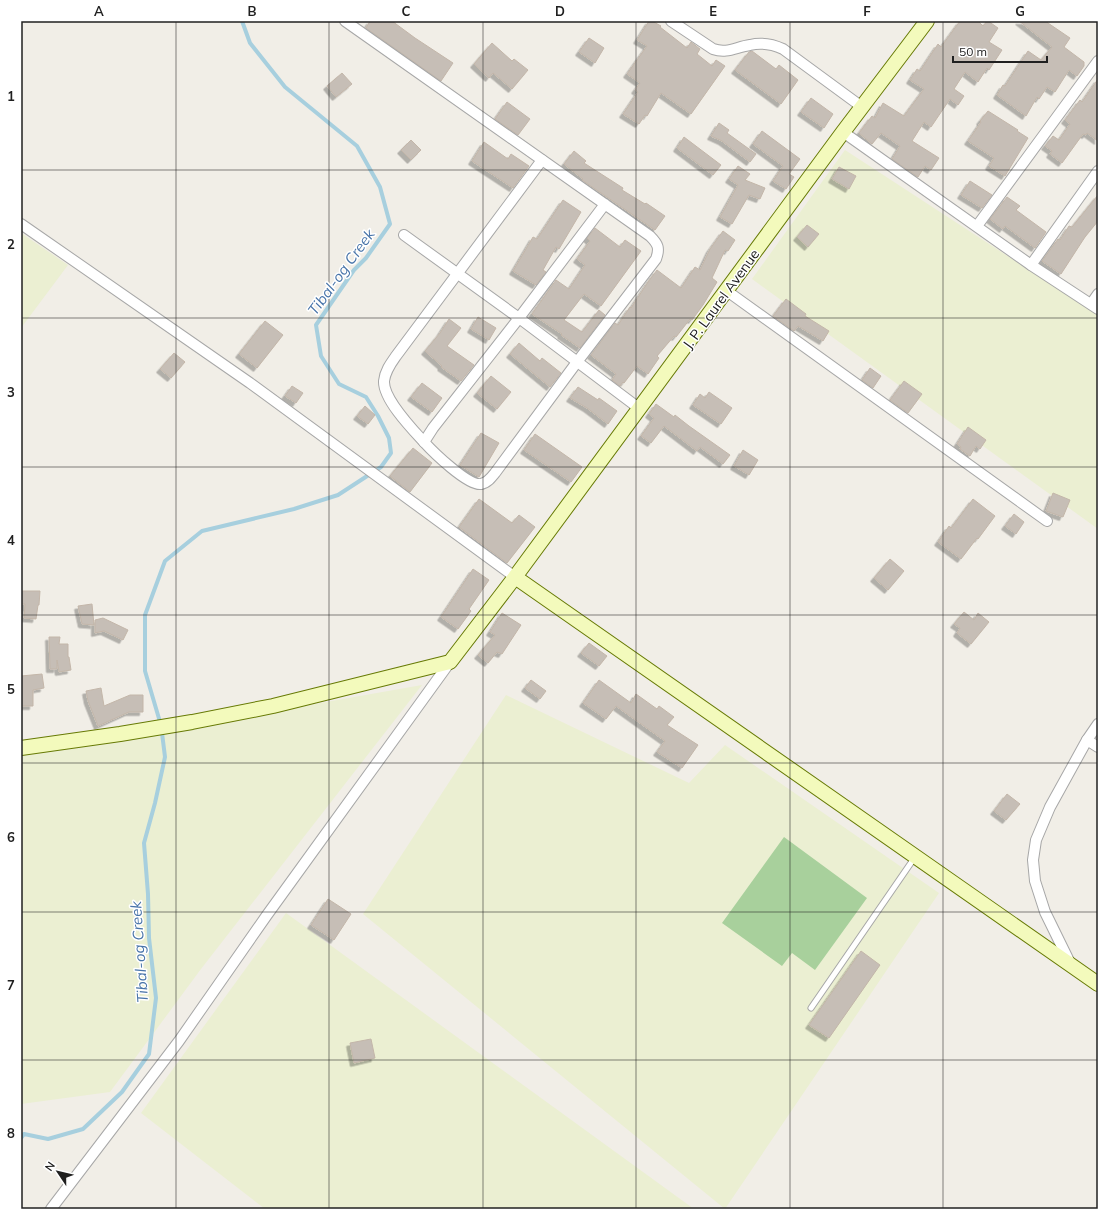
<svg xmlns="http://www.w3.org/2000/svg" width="1119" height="1230" viewBox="0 0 1119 1230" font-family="Mulish,sans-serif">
<defs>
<filter id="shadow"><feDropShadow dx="-3.5" dy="3.5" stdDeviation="0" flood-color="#0004"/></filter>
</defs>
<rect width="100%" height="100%" fill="#f1eee7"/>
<!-- farmland -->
<g fill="#ebefd2">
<polygon points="845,150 1098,315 1098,529 752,279"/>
<polygon points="21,233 68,265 21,328"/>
<polygon points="422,685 201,969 110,1092 21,1104 21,756"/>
<polygon points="506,695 689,783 725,745 939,893 725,1209 363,914"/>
<polygon points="286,913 694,1209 265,1209 141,1113"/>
</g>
<!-- forest -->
<polygon fill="#a8d09c" points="784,837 867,898 815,970 792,953 782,966 722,923"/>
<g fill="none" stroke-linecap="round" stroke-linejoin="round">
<!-- stream -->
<g stroke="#a7cfde" stroke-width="4">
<polyline points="160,722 145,671 145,615 165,561 202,531 294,509 338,495 381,467 391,453 389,438 378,416 366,397 339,384 321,356 316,325 354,270 366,258 390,224 380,187 357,146 285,87 250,43 242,21"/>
<polyline points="21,1138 24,1134 48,1139 83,1129 122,1092 149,1054 156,998 149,938 148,894 144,843 155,803 165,757 162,733"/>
</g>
</g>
<!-- building -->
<g fill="#c6beb6" stroke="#c3b6a9" filter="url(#shadow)">
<polygon points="370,21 392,21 415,38 453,63 441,81 366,28"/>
<polygon points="649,21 652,21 661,26 660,27 687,48 691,42 700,49 697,54 712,66 716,60 725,66 691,114 661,93 647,116 645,115 639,124 623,114 638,92 635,90 640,83 627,74 647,46 637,40"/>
<polygon points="960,21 978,21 983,26 987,21 988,21 998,28 989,42 1002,50 989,70 987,68 978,82 965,72 954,89 964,96 958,105 950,99 931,127 924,122 912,141 939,158 931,170 925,166 918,177 892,159 900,146 881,133 872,144 859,133 872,116 875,118 883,103 904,116 924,89 910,80 917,69 920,71 938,44 941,47"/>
<polygon points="1019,21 1045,21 1070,38 1064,47 1084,62 1084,66 1077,76 1069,70 1055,92 1047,87 1039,99 1037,97 1026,116 997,95 1003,85 1005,86 1028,51 1041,60 1052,47"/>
<polygon points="589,38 604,48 595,63 579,52"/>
<polygon points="492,43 512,61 514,59 528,70 512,89 493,73 489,78 474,64"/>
<polygon points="752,51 776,69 779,65 798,80 781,104 735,70 749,52"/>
<polygon points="342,73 352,84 336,97 327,86"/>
<polygon points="1098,79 1098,141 1087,133 1086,135 1083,134 1062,163 1050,154 1052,151 1045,146 1053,136 1059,140 1070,124 1065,120 1080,100 1082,102"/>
<polygon points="811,98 833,114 824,128 801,112"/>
<polygon points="507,102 530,119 518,135 495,119"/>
<polygon points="988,111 1018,130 1017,131 1028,138 1005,176 989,166 994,158 968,141 981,122 980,121"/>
<polygon points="719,123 729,130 727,133 756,154 750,162 722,141 711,136"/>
<polygon points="762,131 800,159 789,174 794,177 786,189 773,181 783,166 753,144"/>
<polygon points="684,137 721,165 713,175 677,148"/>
<polygon points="411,140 421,150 411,160 401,150"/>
<polygon points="484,142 508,159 511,154 529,166 513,188 472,161"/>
<polygon points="574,151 586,161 584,163 623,188 622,190 645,204 646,203 665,216 655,230 582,180 583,179 564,164"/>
<polygon points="738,166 750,174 745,180 765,188 760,199 749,195 732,224 720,217 738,185 729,179"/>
<polygon points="839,167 856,176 849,189 832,179"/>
<polygon points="970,181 992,195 982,208 961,195"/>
<polygon points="1098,195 1098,221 1085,237 1061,274 1042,261 1058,239 1060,240 1069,226 1072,227"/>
<polygon points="1007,197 1020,206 1016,210 1046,232 1035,248 1005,226 1003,229 990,219"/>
<polygon points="563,200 581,212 559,249 556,247 543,270 546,272 536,285 513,271 533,237 537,239"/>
<polygon points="807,225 819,234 808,247 797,237"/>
<polygon points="595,228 620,247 625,240 641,251 601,306 584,294 564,320 582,332 599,310 605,315 580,348 561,335 562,334 532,314 556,280 569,289 585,265 577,259 590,241 587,238"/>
<polygon points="723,231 735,240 728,251 725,250 712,278 717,282 703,305 692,320 690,319 676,337 674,336 657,356 659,358 648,374 637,366 624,383 623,382 620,386 612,380 616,374 591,355 615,323 618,325 630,307 631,308 648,282 657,270 681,288 695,267 700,270 710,249"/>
<polygon points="786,299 806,314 805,316 829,331 823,341 798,326 794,331 773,316"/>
<polygon points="478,317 496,328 489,340 471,329"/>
<polygon points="449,319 461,328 447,346 474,365 461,381 441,367 442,366 425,351 440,333"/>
<polygon points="265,321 283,335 257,368 239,354"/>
<polygon points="519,343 540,361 542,358 561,373 550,387 510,354"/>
<polygon points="174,353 185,362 171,378 160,369"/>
<polygon points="870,368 881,376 873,388 862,380"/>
<polygon points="491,376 511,392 497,409 477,393"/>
<polygon points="904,381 922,394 908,413 890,400"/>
<polygon points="422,383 442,398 432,412 411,397"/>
<polygon points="292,386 303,393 296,403 285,396"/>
<polygon points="578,387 598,400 599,398 617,411 608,424 587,408 570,398"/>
<polygon points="709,392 732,408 721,424 693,405 700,394 705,398"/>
<polygon points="656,404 674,417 675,415 689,426 730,455 723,464 700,447 697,451 664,426 651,443 641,436 654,418 649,414"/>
<polygon points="365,406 375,415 368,424 357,416"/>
<polygon points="968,427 986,440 980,449 976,446 970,456 960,449 961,447 957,444"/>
<polygon points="481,433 499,443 479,477 460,465"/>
<polygon points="535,434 582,467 571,482 524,450"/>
<polygon points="413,448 432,463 410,492 390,476"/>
<polygon points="743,450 758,460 749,475 734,466"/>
<polygon points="1053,493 1070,500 1063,517 1046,511"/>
<polygon points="479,499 512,523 519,515 535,527 507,563 459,527"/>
<polygon points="973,499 995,516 978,539 977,538 961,559 938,542 949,526 951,528"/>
<polygon points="1014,514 1024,522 1016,534 1005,526"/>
<polygon points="890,559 904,571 888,590 874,578"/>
<polygon points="473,569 489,580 469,609 471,611 458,629 441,617"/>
<polygon points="21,591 40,591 39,605 38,605 36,619 24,618 25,604 21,604"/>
<polygon points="92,604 94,625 82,624 78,606"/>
<polygon points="964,612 974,620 978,613 989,622 971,644 957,633 960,628 954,624"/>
<polygon points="502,613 521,625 502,654 497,652 488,663 478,655 495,635 490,632"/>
<polygon points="103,618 128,630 123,640 104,631 95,633 95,620"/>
<polygon points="49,637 60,637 59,644 68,644 68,657 69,657 71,670 59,672 57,660 57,669 50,669"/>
<polygon points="589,643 607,656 599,666 581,653"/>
<polygon points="42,674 44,688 33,690 33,706 21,706 21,676"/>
<polygon points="531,680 546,691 540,699 525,688"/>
<polygon points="599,680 631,703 636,694 657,709 659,706 674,717 667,725 698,745 682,768 657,752 665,741 616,706 606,719 583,703"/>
<polygon points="101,688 104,706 130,695 143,695 143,712 129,712 98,726 88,701 86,691"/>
<polygon points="1007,794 1020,804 1006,820 994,811"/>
<polygon points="328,899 351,914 334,940 311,925"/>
<polygon points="861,951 880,965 829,1038 809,1025"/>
<polygon points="371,1039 375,1058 354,1063 350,1043"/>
</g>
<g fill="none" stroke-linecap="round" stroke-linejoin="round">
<defs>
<polyline id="lane" points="811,1008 915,857"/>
<g id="street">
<path d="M345,21L650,236C658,244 660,248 656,259L577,362L495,473C491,478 487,483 481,484C468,486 433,452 424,442L433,428L519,318L605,204"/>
<path d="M671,21L713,49C727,54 736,47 750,45C762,42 772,44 783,49L862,107"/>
<polyline points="843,132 1031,265 1098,309"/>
<polyline points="21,224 250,383 515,577"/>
<polyline points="977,226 1098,61"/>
<polyline points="404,235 519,318 640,409"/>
<polyline points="1031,265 1098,171"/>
<polyline points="727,291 1047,521"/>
<polyline points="1091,304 1098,294"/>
<path d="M424,442C412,429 383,399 384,381C385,371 391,363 396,356L542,160"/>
<polyline points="1087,740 1098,747"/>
<polyline points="1070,963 1045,912 1035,881 1033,860 1036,840 1050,807 1087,740 1098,724"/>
<polyline points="51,1209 179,1041 267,915 450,662"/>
</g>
<g id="secondary">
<polyline points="515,577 1098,984"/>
<polyline points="21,748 120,734 192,722 273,706 450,662 515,577 843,132 927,21"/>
</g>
</defs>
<!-- lane casing -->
<use href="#lane" stroke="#a7a7a7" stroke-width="7"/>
<!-- street casing -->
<use href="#street" stroke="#a7a7a7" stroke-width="12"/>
<!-- secondary casing -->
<use href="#secondary" stroke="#677a05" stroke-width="16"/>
<!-- lane -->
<use href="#lane" stroke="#fff" stroke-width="5"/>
<!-- street -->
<use href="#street" stroke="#fff" stroke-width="10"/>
<!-- secondary -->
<use href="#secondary" stroke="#f3fabc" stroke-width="14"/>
</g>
<!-- grid -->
<path fill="none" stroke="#202020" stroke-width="1" stroke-opacity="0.55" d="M176,21V1209M329,21V1209M483,21V1209M636,21V1209M790,21V1209M943,21V1209M21,170H1098M21,318H1098M21,467H1098M21,615H1098M21,763H1098M21,912H1098M21,1060H1098"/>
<g text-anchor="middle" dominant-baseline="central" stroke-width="3" stroke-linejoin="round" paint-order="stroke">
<!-- street labels -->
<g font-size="14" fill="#202020" stroke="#fff">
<text transform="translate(721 299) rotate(-54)">J. P. Laurel Avenue</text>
</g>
<!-- water labels -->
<g font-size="15" font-style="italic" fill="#4874a9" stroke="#fff">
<text transform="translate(341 272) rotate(-54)">Tibal-og Creek</text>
<text transform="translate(139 952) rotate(-94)">Tibal-og Creek</text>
</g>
</g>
<!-- border -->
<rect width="1119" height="1230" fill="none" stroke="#ffffff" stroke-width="44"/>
<!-- north arrow -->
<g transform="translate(58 1172) rotate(305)" stroke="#ffffff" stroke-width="3" paint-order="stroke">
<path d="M0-3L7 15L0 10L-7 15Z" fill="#202020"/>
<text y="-6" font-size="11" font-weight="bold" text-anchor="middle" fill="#202020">N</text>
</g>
<!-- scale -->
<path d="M953 56v6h94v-6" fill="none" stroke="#202020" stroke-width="2"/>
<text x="959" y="56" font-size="12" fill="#202020" stroke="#ffffff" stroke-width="3" paint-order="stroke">50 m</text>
<rect x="22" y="22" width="1075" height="1186" fill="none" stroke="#202020" stroke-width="1.5"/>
<g font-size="13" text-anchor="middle" font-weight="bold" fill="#202020">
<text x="99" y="16">A</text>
<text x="252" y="16">B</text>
<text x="406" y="16">C</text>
<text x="560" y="16">D</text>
<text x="713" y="16">E</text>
<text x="867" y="16">F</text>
<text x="1020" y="16">G</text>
<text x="11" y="101">1</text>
<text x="11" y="249">2</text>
<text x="11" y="397">3</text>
<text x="11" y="545">4</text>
<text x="11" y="694">5</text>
<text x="11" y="842">6</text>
<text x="11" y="990">7</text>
<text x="11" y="1138">8</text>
</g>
</svg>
